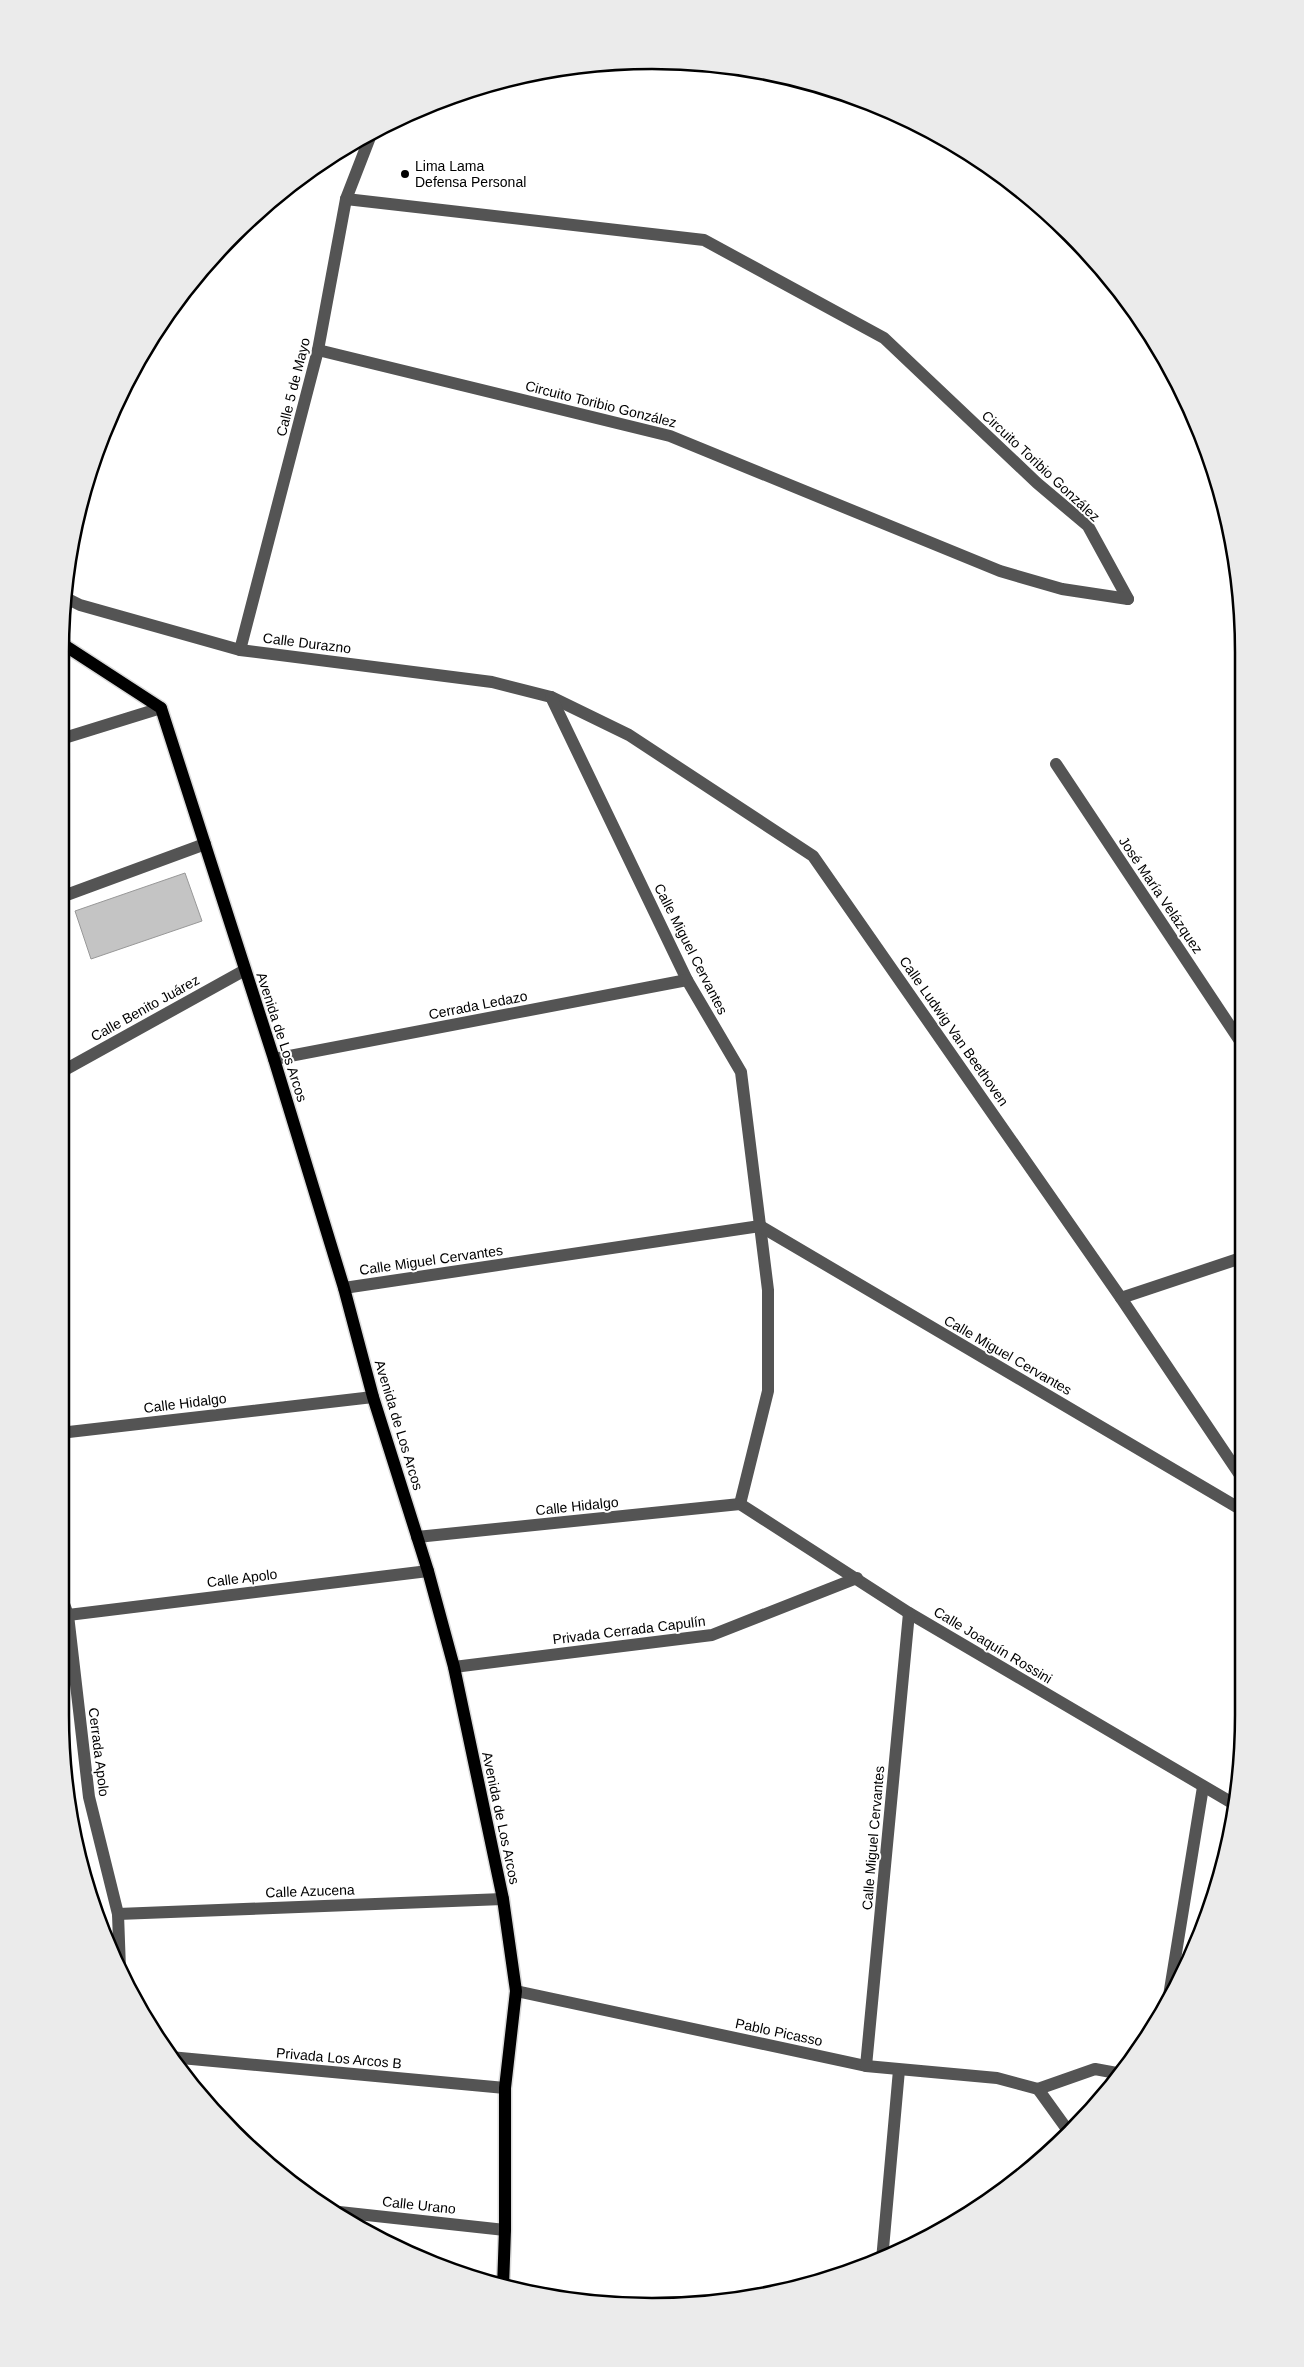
<svg xmlns="http://www.w3.org/2000/svg" width="1304" height="2367" viewBox="0 0 1304 2367" font-family="Helvetica,sans-serif">
<rect width="100%" height="100%" fill="#fff"/>
<!-- building -->
<polygon fill="#c4c4c4" stroke="#989898" points="185,873 202,921 91,959 75,911"/>
<g fill="none" stroke-linecap="round" stroke-linejoin="round">
<defs>
<polyline id="major" points="61,643 161,708 274,1059 344,1288 373,1397 428,1571 454,1667 503,1899 516,1991 505,2088 505,2230 503,2287"/>
</defs>
<!-- major casing -->
<use href="#major" stroke="#dbdbdb" stroke-width="15"/>
<!-- minor -->
<g stroke="#545454" stroke-width="12">
<polyline points="346,199 704,240 884,338 1037,483 1088,526 1128,599"/>
<polyline points="318,350 670,436 1000,571 1062,589 1128,599"/>
<polyline points="64,597 80,605 240,650 492,682 551,697 629,735 813,856 1121,1298 1242,1478"/>
<polyline points="240,650 318,350 346,199 372,132"/>
<polyline points="551,697 687,980 741,1072 768,1290 768,1391 740,1504"/>
<polyline points="61,739 161,708"/>
<polyline points="1056,764 1240,1041"/>
<polyline points="61,897 205,844"/>
<polyline points="274,1059 687,980"/>
<polyline points="61,1072 245,970"/>
<polyline points="344,1288 760,1226 1242,1510"/>
<polyline points="1121,1298 1241,1258"/>
<polyline points="60,1433 373,1397"/>
<polyline points="740,1504 909,1613 1234,1804"/>
<polyline points="417,1537 740,1504"/>
<polyline points="60,1593 68,1615 89,1797 118,1914 120,1969"/>
<polyline points="60,1616 428,1571"/>
<polyline points="454,1667 712,1635 857,1578"/>
<polyline points="118,1914 503,1899"/>
<polyline points="516,1991 866,2066 997,2078 1038,2089"/>
<polyline points="1168,2002 1203,1787"/>
<polyline points="170,2057 505,2088"/>
<polyline points="866,2066 909,1613"/>
<polyline points="1038,2089 1095,2069 1122,2074"/>
<polyline points="1038,2089 1069,2132"/>
<polyline points="330,2211 505,2230"/>
<polyline points="882,2260 899,2070"/>
</g>
<!-- major -->
<use href="#major" stroke="#000" stroke-width="12"/>
</g>
<!-- markers -->
<circle fill="#000" stroke="#fff" stroke-width="2" cx="405" cy="174" r="5"/>
<g text-anchor="middle" dominant-baseline="central" stroke-width="4" stroke-linejoin="round" paint-order="stroke">
<!-- poi labels -->
<g font-size="14" fill="#000" stroke="#fff" text-anchor="start">
<text x="415" y="166">Lima Lama<tspan x="415" dy="16">Defensa Personal</tspan></text>
</g>
<!-- street labels -->
<g font-size="14" fill="#000" stroke="#fff">
<text transform="translate(293 387) rotate(-76)">Calle 5 de Mayo</text>
<text transform="translate(601 404) rotate(14)">Circuito Toribio González</text>
<text transform="translate(1041 466) rotate(43)">Circuito Toribio González</text>
<text transform="translate(307 643) rotate(7)">Calle Durazno</text>
<text transform="translate(1161 895) rotate(56)">José María Velázquez</text>
<text transform="translate(691 949) rotate(63)">Calle Miguel Cervantes</text>
<text transform="translate(478 1005) rotate(-11)">Cerrada Ledazo</text>
<text transform="translate(145 1008) rotate(-29)">Calle Benito Juárez</text>
<text transform="translate(954 1031) rotate(55)">Calle Ludwig Van Beethoven</text>
<text transform="translate(282 1037) rotate(72)">Avenida de Los Arcos</text>
<text transform="translate(431 1260) rotate(-8)">Calle Miguel Cervantes</text>
<text transform="translate(1008 1355) rotate(30)">Calle Miguel Cervantes</text>
<text transform="translate(185 1403) rotate(-7)">Calle Hidalgo</text>
<text transform="translate(399 1425) rotate(73)">Avenida de Los Arcos</text>
<text transform="translate(577 1506) rotate(-6)">Calle Hidalgo</text>
<text transform="translate(242 1578) rotate(-7)">Calle Apolo</text>
<text transform="translate(629 1630) rotate(-7)">Privada Cerrada Capulín</text>
<text transform="translate(993 1645) rotate(31)">Calle Joaquín Rossini</text>
<text transform="translate(99 1752) rotate(83)">Cerrada Apolo</text>
<text transform="translate(501 1818) rotate(78)">Avenida de Los Arcos</text>
<text transform="translate(873 1838) rotate(-85)">Calle Miguel Cervantes</text>
<text transform="translate(310 1891) rotate(-2)">Calle Azucena</text>
<text transform="translate(779 2032) rotate(12)">Pablo Picasso</text>
<text transform="translate(339 2058) rotate(5)">Privada Los Arcos B</text>
<text transform="translate(419 2205) rotate(6)">Calle Urano</text>
</g>
</g>
<!-- crop -->
<path d="M0 0H1304V2367H0ZM652 69H652A583 583 0 0 1 1235 652V1715A583 583 0 0 1 652 2298H652A583 583 0 0 1 69 1715V652A583 583 0 0 1 652 69Z" fill="#ebebeb" fill-rule="evenodd"/>
<path fill="none" stroke="#000" stroke-width="2.5" d="M652 69H652A583 583 0 0 1 1235 652V1715A583 583 0 0 1 652 2298H652A583 583 0 0 1 69 1715V652A583 583 0 0 1 652 69Z"/>
</svg>
